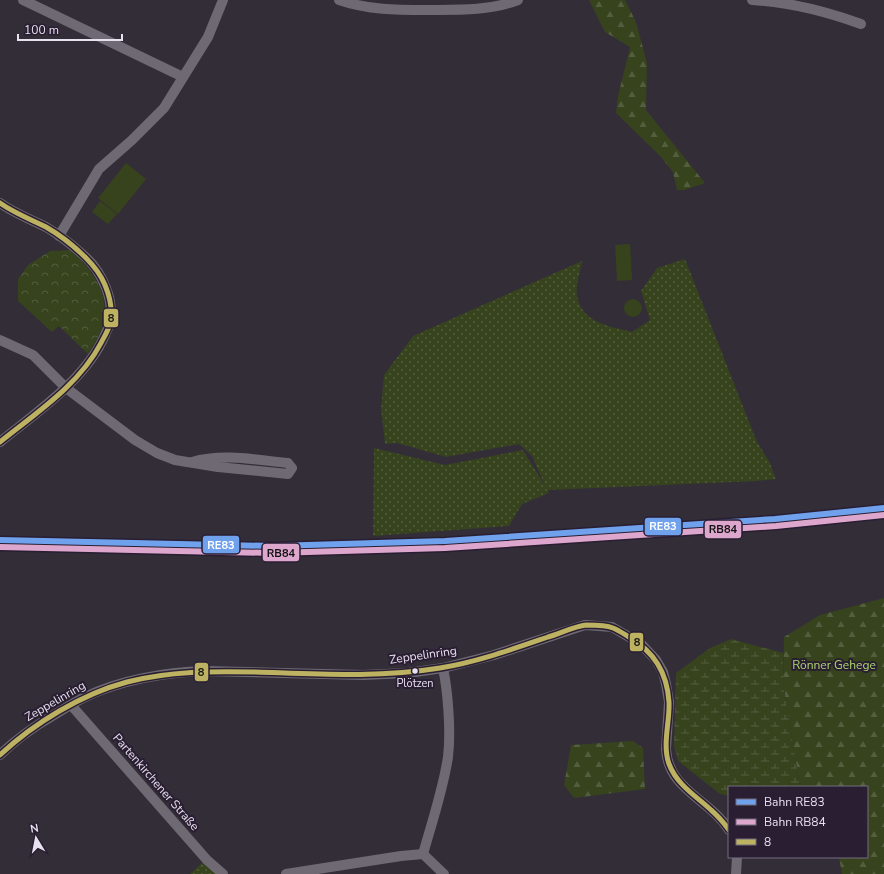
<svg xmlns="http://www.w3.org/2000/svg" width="884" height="874" viewBox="0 0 884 874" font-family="'Nunito Sans',sans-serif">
<defs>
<pattern id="grass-dots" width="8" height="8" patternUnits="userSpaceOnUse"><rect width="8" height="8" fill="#36431d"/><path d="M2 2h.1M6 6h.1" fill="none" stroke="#535e3e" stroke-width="1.8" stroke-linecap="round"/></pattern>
<pattern id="forest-firs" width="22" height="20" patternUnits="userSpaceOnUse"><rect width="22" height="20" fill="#36431d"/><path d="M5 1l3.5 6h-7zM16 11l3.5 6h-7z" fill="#535e3e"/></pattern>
<pattern id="wetland-marsh" width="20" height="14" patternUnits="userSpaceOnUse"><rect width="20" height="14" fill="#36431d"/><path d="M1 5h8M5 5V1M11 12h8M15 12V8" fill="none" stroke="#535e3e"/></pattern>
<pattern id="park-crowns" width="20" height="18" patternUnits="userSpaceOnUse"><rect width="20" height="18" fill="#36431d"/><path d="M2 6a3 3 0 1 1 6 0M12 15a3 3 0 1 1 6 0" fill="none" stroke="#535e3e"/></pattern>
</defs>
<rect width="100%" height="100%" fill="#332d38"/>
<!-- grass -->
<g fill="url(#grass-dots)">
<path d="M685,259L757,442L769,461L776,479L756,481L548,490L549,493L522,504L509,526L373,536L374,448L445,465L523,450L545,486L532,456L519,444L446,457L397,443L385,444L381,409L384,375L413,336L582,261C581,268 575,288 577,295C581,323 609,326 632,332L650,320L641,291L657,268Z"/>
<polygon points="203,862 218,874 190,874"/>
</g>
<!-- forest -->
<g fill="url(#forest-firs)">
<polygon points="589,0 625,0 636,22 647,63 646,110 705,183 684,190 677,190 673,172 660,156 616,113 618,96 630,47 605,32"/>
<polygon points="884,598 884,874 842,874 839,857 867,857 867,787 800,787 783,684 784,637 820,615"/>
<polygon points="633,741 643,748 645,789 574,798 564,785 571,745"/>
</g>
<!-- wetland -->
<polygon fill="url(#wetland-marsh)" points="731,639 783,653 783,684 800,787 729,787 729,796 720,794 678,761 674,746 676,673 710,648"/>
<!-- park -->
<path fill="url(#park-crowns)" d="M70,250C95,271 115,302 99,335C96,342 91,348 88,354L59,326L52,332L18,301V279L28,265L50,251Z"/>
<!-- garden -->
<g fill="#36431d">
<polygon points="126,163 146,179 118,214 98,198"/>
<polygon points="100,201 117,214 108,224 92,212"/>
<polygon points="630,244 632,280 617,281 615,245"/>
<circle cx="633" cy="308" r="9"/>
</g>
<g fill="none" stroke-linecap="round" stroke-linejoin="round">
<!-- minor -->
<g stroke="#6e6973" stroke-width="10">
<polyline points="23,0 183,77"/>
<path d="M339,0C368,10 397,10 427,10C458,10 490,11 518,0"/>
<path d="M752,0C790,2 825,11 861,24"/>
<path d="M0,203C14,213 30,219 46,227C58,234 71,244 82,254C93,263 101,275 106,288C110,298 112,310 110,321C110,325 107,330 105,335C86,379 37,412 0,442"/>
<polyline points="59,236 99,169 132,140 164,108 208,37 223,0"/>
<path d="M0,340L33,355L66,388L135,440L157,453L175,460L218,467L288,474L292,468L288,463C256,460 223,453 192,462"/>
<polyline points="71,705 207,860 223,874"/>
<path d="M0,755C16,739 35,726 54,715C64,709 73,703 83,698C119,680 166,672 205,671L363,675L408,673L443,668L494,655L585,625L612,627L641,644L656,660L663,672L666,684L669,702L666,749C668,790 710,799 729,830"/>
<path d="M423,854C432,822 443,790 448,757C451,732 448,692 443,668"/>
<polyline points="286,874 401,856 423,854 444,874"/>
<polyline points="736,874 737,857"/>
</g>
<defs>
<g id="bus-1">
<path d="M0,203C14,213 30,219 46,227C60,235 74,246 86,258C94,266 101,275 105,285C110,297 113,311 110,324C108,331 104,337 101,343C79,385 36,413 0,442"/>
<path d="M0,755C34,723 82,694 127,682C170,671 213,671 256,672C318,674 379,678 440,668C477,662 513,649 548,637C559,634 575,626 586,625C594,625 606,625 613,628C618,630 624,634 629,637C654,652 667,672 669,702C670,722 662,744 669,764C677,785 696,796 711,810C718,816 724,823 729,830"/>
</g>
</defs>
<!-- bus-1 casing -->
<use href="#bus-1" stroke="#291e32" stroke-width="8"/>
<!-- bus-1 -->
<use href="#bus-1" stroke="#bcb261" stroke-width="5"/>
<defs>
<polyline id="rail-1" points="0,540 273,546 445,541 775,519 884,508"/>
<polyline id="rail-2" points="0,547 273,553 445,548 776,526 884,515"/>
</defs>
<!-- rail-1 casing -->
<use href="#rail-1" stroke="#291e32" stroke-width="9"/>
<!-- rail-2 casing -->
<use href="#rail-2" stroke="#291e32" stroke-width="9"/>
<!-- rail-1 -->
<use href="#rail-1" stroke="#6fa1ed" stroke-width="6"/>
<!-- rail-2 -->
<use href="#rail-2" stroke="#dda6cc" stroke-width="6"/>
</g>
<!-- markers -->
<circle fill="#e8e1ef" stroke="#291e32" stroke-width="1.5" cx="415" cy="671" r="3.5"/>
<g text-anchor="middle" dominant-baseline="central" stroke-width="4" stroke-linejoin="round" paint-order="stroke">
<!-- bus labels -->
<g font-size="11" fill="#e8e1ef" stroke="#291e32">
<text x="415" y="683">Plötzen</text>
</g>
<!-- street labels -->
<g font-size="12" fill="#e8e1ef" stroke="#291e32">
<text transform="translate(423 655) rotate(-8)">Zeppelinring</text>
<text transform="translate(55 701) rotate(-30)">Zeppelinring</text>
<text transform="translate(156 782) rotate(49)">Partenkirchener Straße</text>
</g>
<!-- park labels -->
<g font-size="12" fill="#aed76e" stroke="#291e32">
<text x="834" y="665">Rönner Gehege</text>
</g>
</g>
<g stroke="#291e32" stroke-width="1.5">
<rect x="103" y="308" width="16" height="20" rx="4" fill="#bcb261"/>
<rect x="644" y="517" width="38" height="19" rx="4" fill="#6fa1ed"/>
<rect x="704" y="520" width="38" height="19" rx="4" fill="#dda6cc"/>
<rect x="202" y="535" width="38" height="19" rx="4" fill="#6fa1ed"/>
<rect x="262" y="543" width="38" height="19" rx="4" fill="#dda6cc"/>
<rect x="629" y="632" width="15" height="20" rx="4" fill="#bcb261"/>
<rect x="194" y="662" width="15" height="20" rx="4" fill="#bcb261"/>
</g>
<g font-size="11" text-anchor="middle" font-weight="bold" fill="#fff">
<text x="663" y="530">RE83</text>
<text x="221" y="549">RE83</text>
</g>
<g font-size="11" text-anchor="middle" font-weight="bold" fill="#111">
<text x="111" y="322">8</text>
<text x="723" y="533">RB84</text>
<text x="281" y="557">RB84</text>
<text x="637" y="646">8</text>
<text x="201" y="676">8</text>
</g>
<!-- legend -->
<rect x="728" y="786" width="140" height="72" fill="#291e32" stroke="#756c7e"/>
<rect x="736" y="799" width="20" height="6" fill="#6fa1ed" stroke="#756c7e"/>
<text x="764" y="806" font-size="12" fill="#e8e1ef">Bahn RE83</text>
<rect x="736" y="819" width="20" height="6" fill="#dda6cc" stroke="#756c7e"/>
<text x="764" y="826" font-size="12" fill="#e8e1ef">Bahn RB84</text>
<rect x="736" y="839" width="20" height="6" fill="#bcb261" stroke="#756c7e"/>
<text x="764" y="846" font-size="12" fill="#e8e1ef">8</text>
<!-- north arrow -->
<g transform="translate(36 838) rotate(350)" stroke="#291e32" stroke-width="3" paint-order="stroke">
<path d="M0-3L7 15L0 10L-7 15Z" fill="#e8e1ef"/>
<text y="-6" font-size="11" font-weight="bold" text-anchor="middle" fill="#e8e1ef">N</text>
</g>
<!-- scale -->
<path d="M18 34v6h104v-6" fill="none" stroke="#e8e1ef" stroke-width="2"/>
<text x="24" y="34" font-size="12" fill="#e8e1ef" stroke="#291e32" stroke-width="3" paint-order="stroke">100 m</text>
</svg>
